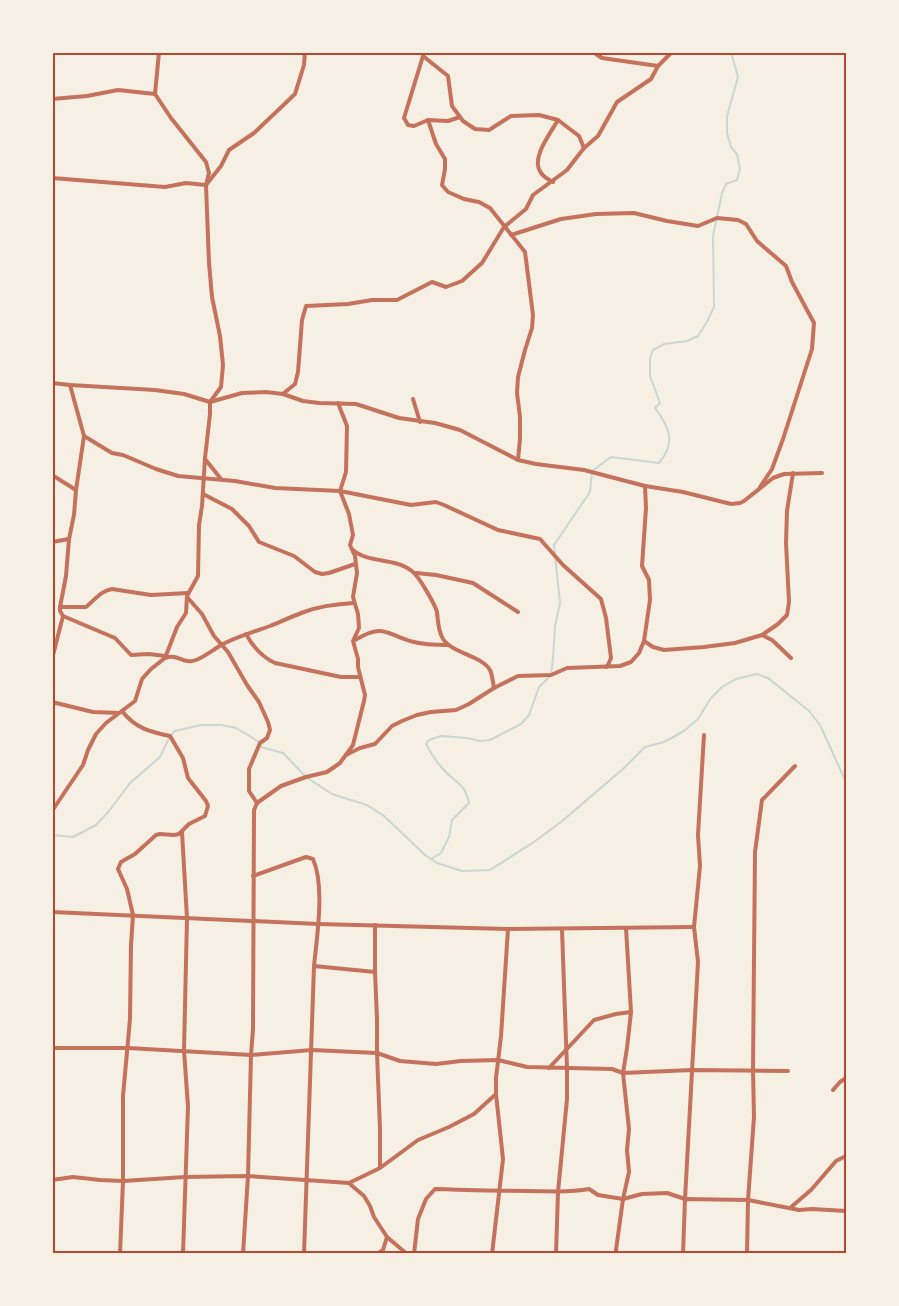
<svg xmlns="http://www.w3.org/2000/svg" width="899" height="1306" viewBox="0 0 899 1306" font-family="'Crimson Pro',serif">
<rect width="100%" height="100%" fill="#f6efe4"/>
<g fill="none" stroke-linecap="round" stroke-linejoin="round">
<!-- stream -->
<g stroke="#c9d6d2" stroke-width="2">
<polyline points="52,835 73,837 96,825 109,811 130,783 160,757 170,736 175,731 201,725 221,725 236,728 248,735 260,743 261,747 283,753 306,777 332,794 367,805 384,816 425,855 437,863 462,871 490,870 534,842 561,822 623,769 645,747 664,742 684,731 698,719 711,698 722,687 736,679 757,674 768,678 783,690 809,711 820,725 846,782"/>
<path d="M431,859L441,853L449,837L452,820L469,803C465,783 455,783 443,769C436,762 431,753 426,744L429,740L441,736L467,738L480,741L490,740L521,724L529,715L539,687L551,675L553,658L555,626L560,603L554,545L590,492L592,471L611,457L659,463C676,443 670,428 655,408L660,403L650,376V358L653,350L664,344L687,341L698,336L707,322L714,307L713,236L722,193L726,184L737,180L740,169L737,154L731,147L727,133V116L738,77L731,52"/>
</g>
<!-- minor -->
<g stroke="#c5725c" stroke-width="4">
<polyline points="593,52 602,58 658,66"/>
<polyline points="52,99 87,96 118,90 155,94"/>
<polyline points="460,117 448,121 428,120 414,126 408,125 404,118 423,56 448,76 452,106 463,121 475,129 489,130 511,116 539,115 558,120 579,136 584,148"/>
<polyline points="428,120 436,144 445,159 445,169 442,185 448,192 464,199 479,202 490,208 525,252 533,315 532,328 525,350 518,377 517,393 520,417 520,439 518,460"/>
<polyline points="52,178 165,187 186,183 206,185 221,166 229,150 254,133 295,94 304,65 305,52"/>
<path d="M553,182C549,180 544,177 541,173C530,159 550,134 558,120"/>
<polyline points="511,235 561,219 596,214 634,213 667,221 698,226 717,218 738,220 746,224 757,241 786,266 792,282 814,323 812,349 783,439 772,469 760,487"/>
<polyline points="52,383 70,385 155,390 184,394 210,402 242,393 266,392 283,394 303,401 319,403 356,404 399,418 435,423 460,430 518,460 536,464 584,470 645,486 683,492 731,504 740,503 744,501 773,478 784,474 822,473"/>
<polyline points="284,393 295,384 298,372 302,320 306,306 348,304 372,300 397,300 432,282 446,287 462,281 482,263 504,227 526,209 533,195 567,170 584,148 598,136 617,102 651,79 658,66 672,52"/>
<polyline points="413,399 420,422"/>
<polyline points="84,436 112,453 123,455 156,469 178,476 235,481 275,488 340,491 411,505 436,502 444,505 498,530 540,539 563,565 601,599 606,618 611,658 608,665 606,667"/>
<polyline points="205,459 221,479"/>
<polyline points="52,475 76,490"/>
<polyline points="203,494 232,509 249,526 259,542 294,556 315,572 322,574 329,573 355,564"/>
<polyline points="52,542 69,539"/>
<path d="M353,550C369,564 396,557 413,572C419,577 435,604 437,612C438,621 438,631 443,639C453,654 481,655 490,670C492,674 493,682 494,688"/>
<polyline points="416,573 436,575 473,583 518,612"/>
<polyline points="187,597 202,614 214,636 228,652 247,685 259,702 268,722 270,730 267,738 260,743 249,769 249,791 257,803"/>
<path d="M60,607H86C95,600 100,591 112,589L151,595L188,593"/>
<polyline points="63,616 115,638 131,655 149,654 165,656"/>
<path d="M246,634C253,647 262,657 275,663L341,677H360"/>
<polyline points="762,635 772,640 791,658"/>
<path d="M355,640C385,622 386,635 414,642C425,645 436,645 448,645"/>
<polyline points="644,641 653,647 664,650 704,647 735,643 762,635 778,624 787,615 789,602 786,543 787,511 793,473"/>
<path d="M165,658C179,653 183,665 196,660C206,656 214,649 223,644C239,636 254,632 270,626C282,621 293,616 304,612C320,606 337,604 354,603"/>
<polyline points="52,659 63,616 60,611 60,607 66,576 69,539 74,515 76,490 84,436 70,385"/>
<polyline points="52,702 93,712 119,713"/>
<polyline points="346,755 360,748 375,744 392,726 402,721 417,715 431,712 456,710 469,704 494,688 518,676 551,675 567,668 620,666 631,662 639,653 644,641 650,600 649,580 642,566 646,508 645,486"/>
<polyline points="52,811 83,765 88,750 96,734 106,723 135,701 142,679 151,669 165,658 177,627 186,613 187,596 198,576 199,525 202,506 205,458 210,414 210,402 221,387 223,365 220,336 212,297 209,263 206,185 209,173 206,162 171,118 155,94 159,52"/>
<polyline points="182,832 187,918 184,1051 188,1106 183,1254"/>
<path d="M253,876L306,857L313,859C325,886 317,936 314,966L304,1254"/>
<polyline points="52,912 318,924 508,929 694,927"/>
<polyline points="375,925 375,972 377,1019 377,1053 380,1129 380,1167"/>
<polyline points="314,966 375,972"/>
<polyline points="52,1048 128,1048 251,1055 312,1050 377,1053 400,1061 436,1064 461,1061 498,1060 527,1067 612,1069 623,1073 692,1070 788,1071"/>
<polyline points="549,1068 594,1020 616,1014 631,1012 626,928"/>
<polyline points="833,1090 840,1082 846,1078"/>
<polyline points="52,1180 73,1177 100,1180 123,1181 185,1177 248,1176 349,1183 380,1168 418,1140 449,1127 474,1114 496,1094"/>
<polyline points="350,1184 364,1196 370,1206 374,1217 387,1237 407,1254"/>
<polyline points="790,1208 811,1190 836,1161 846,1156"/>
<path d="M120,1254L123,1181V1096L130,1019L131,945L133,915L127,889L118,869L121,862L135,854L156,835L160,834L174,835L179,834L189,824L205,816L208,806L206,801L188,778L183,758L170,736C150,732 135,728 122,711"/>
<polyline points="243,1254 248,1176 251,1055 253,1029 254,810 257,803 281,786 306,777 327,772 340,763 353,745 364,701 365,695 358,667 358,659 353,641 359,628 358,614 353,597 357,573 355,556 350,545 353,535 349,514 340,491 346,472 347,426 338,403"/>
<polyline points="377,1254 383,1250 387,1237"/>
<path d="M414,1254L418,1219L426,1199L435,1189C466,1190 497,1191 528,1191C549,1191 569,1193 589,1189L598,1195L623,1199L642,1194L667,1193L685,1199L698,962L694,927L700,866L698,835L704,735"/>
<polyline points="492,1254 503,1159 496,1094 496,1078 501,1036 508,929"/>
<polyline points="556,1254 558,1192 567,1099 567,1069 562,929"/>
<polyline points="616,1254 616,1250 623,1199 629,1172 627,1150 629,1129 623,1073 627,1048 631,1012"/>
<polyline points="683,1254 685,1199 748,1200 799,1210 812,1209 846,1211"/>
<polyline points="747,1254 748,1200 754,1117 753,1070 755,852 762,800 795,766"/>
</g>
</g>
<!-- border -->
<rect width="899" height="1306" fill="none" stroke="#f6efe4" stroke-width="108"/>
<rect x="54" y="54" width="791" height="1198" fill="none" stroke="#b5482f" stroke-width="2"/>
</svg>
